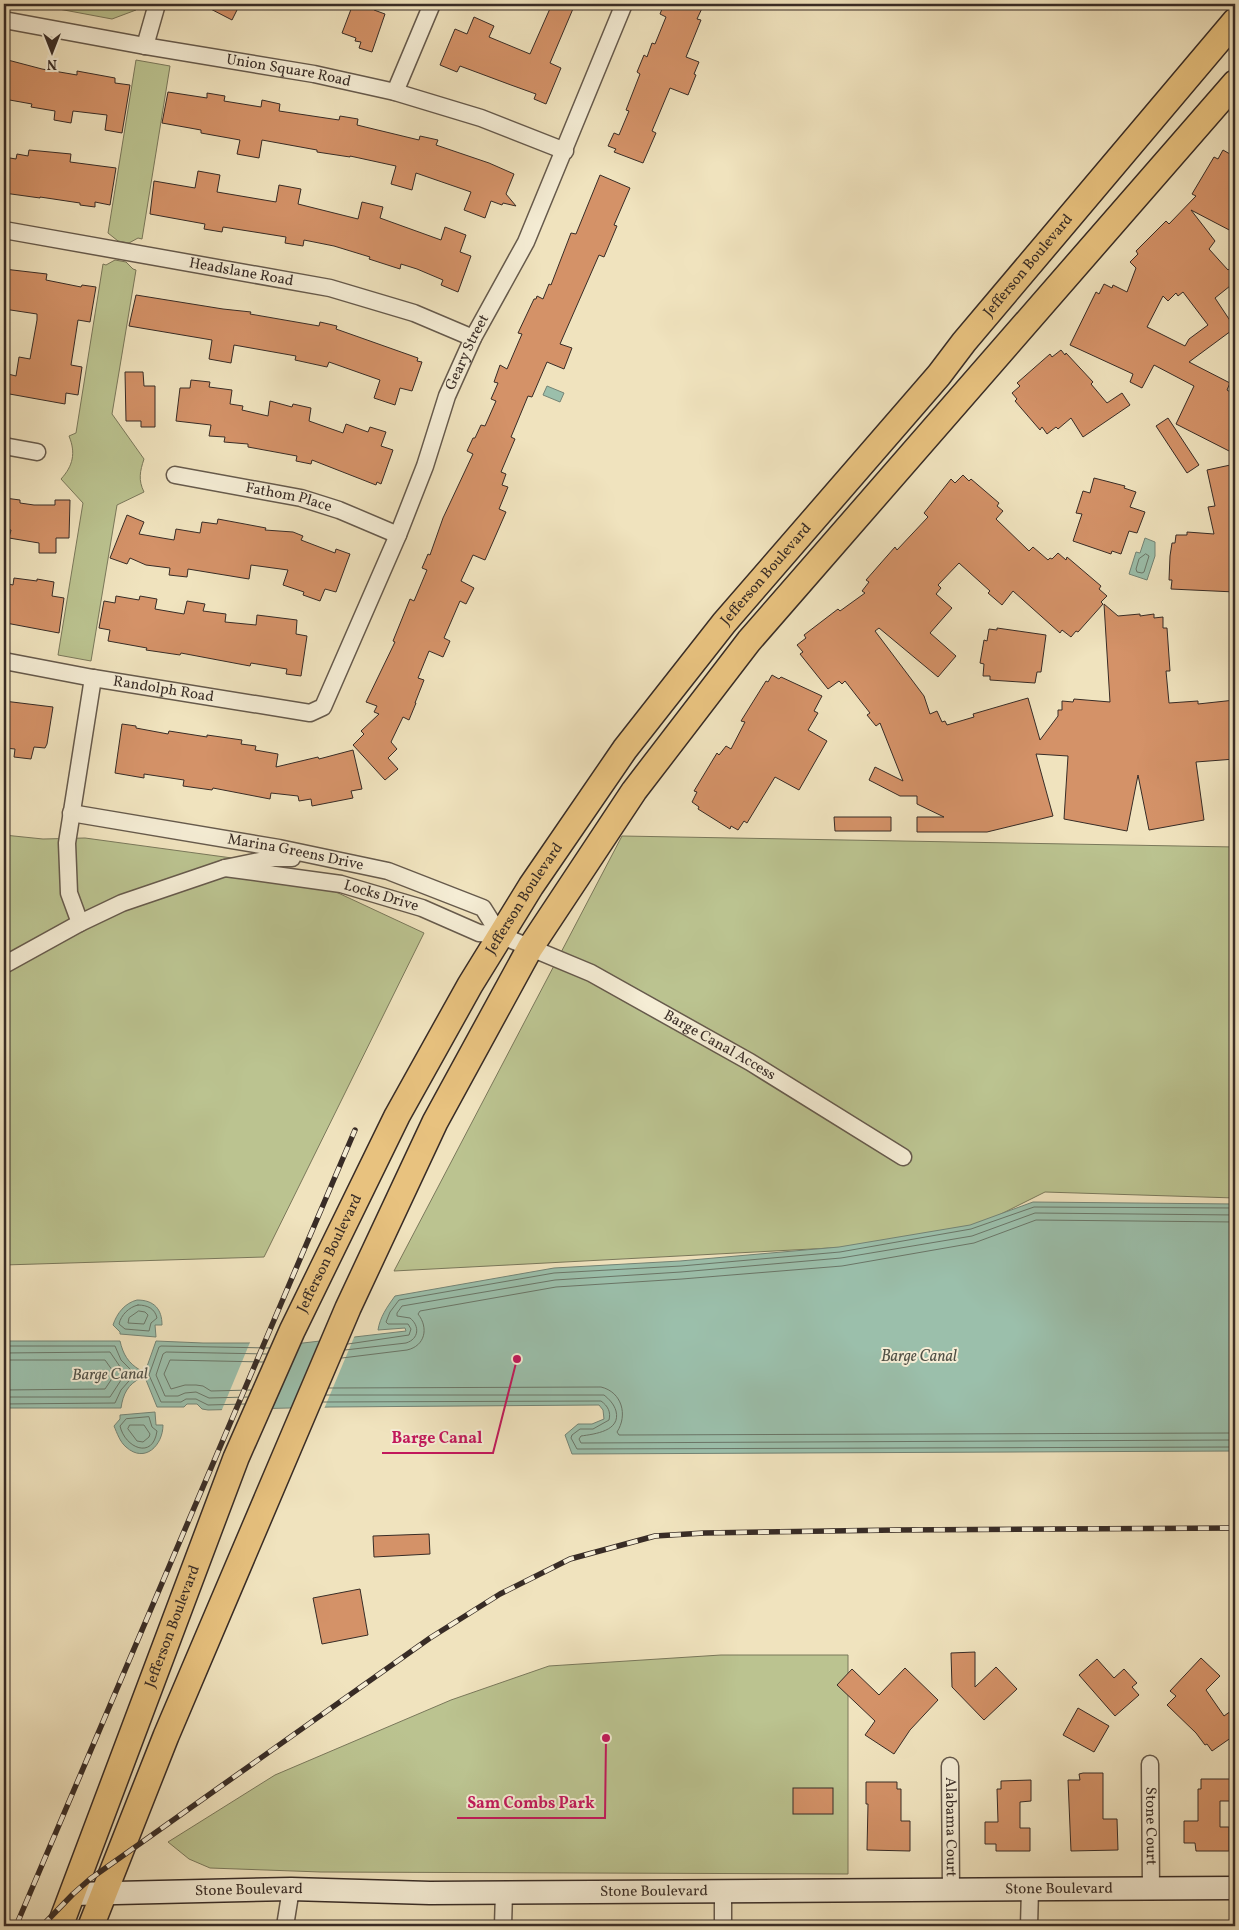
<svg xmlns="http://www.w3.org/2000/svg" width="1239" height="1930" viewBox="0 0 1239 1930" font-family="Vollkorn,serif">
<rect width="100%" height="100%" fill="#f0e3be"/>
<filter id="stains"><feTurbulence type="fractalNoise" baseFrequency=".004" numOctaves="4"/><feColorMatrix values="0 0 0 0 .2 0 0 0 0 .09 0 0 0 0 .02 0 0 0 .5 -.17"/></filter>
<radialGradient id="worn" r=".72"><stop offset=".6" stop-color="#630" stop-opacity="0"/><stop offset="1" stop-color="#630" stop-opacity=".3"/></radialGradient>
<!-- green -->
<g fill="#bbc390" stroke="#7a785b">
<polygon points="32,4 139,4 136,10 112,19"/>
<polygon points="136,60 170,66 142,239 138,238 129,243 118,241 108,233"/>
<path d="M115,260L126,262L133,269L136,270L112,414L144,459C140,471 138,480 144,492L117,505L91,661L58,655L83,503L61,479C73,466 76,453 69,436L76,433L103,264L106,265Z"/>
<polygon points="4,835 43,839 85,838 276,864 424,933 264,1257 4,1265"/>
<polygon points="622,836 1235,847 1235,1198 1045,1192 945,1242 394,1271"/>
<polygon points="721,1655 848,1655 848,1874 321,1872 210,1868 189,1859 168,1842 275,1775 451,1700 549,1666"/>
</g>
<!-- water -->
<g fill="#9bbfab" stroke="#738476">
<polygon points="547,386 564,393 560,402 543,395"/>
<polygon points="1145,538 1155,542 1155,556 1147,580 1129,574 1136,552 1140,553"/>
<path d="M1033,1202L1235,1204V1451L572,1454L565,1435L578,1424H592L604,1419L603,1410L599,1405L330,1407L208,1410L202,1409L197,1404H187L184,1407H157L144,1375L156,1341L203,1343H303L406,1331L405,1328L378,1330C380,1317 387,1307 395,1296L554,1268L680,1261L839,1247L970,1225Z"/>
<path d="M137,1300C154,1300 162,1309 162,1325H155L156,1337L120,1334V1332L113,1325C117,1313 125,1303 137,1300Z"/>
<path d="M4,1341H120C123,1354 128,1363 140,1370L141,1378C128,1384 123,1394 121,1408H4Z"/>
<path d="M155,1412L156,1425H163C163,1445 145,1464 126,1447C120,1442 117,1433 114,1426L120,1419V1415Z"/>
</g>
<!-- pier -->
<g fill="#f0e3be">
<polygon points="355,1335 324,1409 290,1410 320,1339"/>
<polygon points="251,1340 300,1341 270,1411 221,1412"/>
</g>
<g fill="none" stroke-linecap="round" stroke-linejoin="round">
<!-- shore -->
<g stroke="#6a7668" stroke-width="1">
<polygon points="1146,554 1149,556 1144,572 1142,573 1137,572 1136,569 1139,559"/>
<path d="M138,1305C148,1305 155,1309 157,1318L151,1323L149,1331L125,1329L119,1324C121,1315 129,1307 138,1305Z"/>
<polygon points="139,1311 145,1312 148,1315 144,1324 128,1323 129,1318"/>
<polyline points="348,1344 409,1335 411,1329 408,1324 388,1324 386,1322 390,1312 399,1300 554,1273 681,1266 840,1252 971,1229 1034,1207 1235,1208"/>
<polyline points="4,1346 115,1346 121,1360 135,1374 121,1390 115,1403 4,1404"/>
<path d="M345,1350L406,1343C419,1339 420,1326 410,1318L397,1316V1313L402,1306L555,1280L681,1272L841,1258L972,1236L1035,1213L1235,1215"/>
<polyline points="4,1353 110,1352 125,1374 110,1397 4,1397"/>
<path d="M342,1358L407,1350C425,1346 429,1328 418,1314L420,1311L556,1287L682,1279L842,1266L974,1243L1036,1220L1235,1222"/>
<polyline points="4,1360 105,1360 115,1374 105,1389 4,1390"/>
<path d="M329,1388L601,1387C622,1392 628,1415 617,1432L619,1435L1235,1433"/>
<polyline points="251,1390 211,1391 203,1386 196,1385 185,1385 171,1389 164,1374 170,1360 263,1362"/>
<path d="M326,1395H604C609,1399 614,1404 616,1411C621,1431 595,1434 581,1436L579,1439L581,1443L1235,1440"/>
<polyline points="248,1397 209,1398 196,1392 185,1393 178,1396 165,1396 156,1375 163,1354 166,1352 267,1354"/>
<path d="M323,1402L601,1401C608,1406 611,1412 609,1420L593,1429H580L572,1435L571,1438L577,1449L1235,1447"/>
<polyline points="245,1404 208,1405 196,1399 186,1399 181,1402 161,1402 149,1375 159,1347 161,1346 270,1348"/>
<path d="M149,1417L152,1427L157,1431C153,1460 125,1448 120,1426L126,1419Z"/>
<polygon points="130,1425 144,1425 150,1434 149,1437 143,1442 137,1441 128,1429"/>
</g>
</g>
<!-- building -->
<g fill="#d49268" stroke="#382c26" fill-rule="evenodd">
<polygon points="201,4 240,4 232,20"/>
<polygon points="353,4 376,4 374,10 385,14 372,52 359,48 361,42 355,41 356,38 342,33"/>
<polygon points="552,4 575,4 550,63 561,68 546,104 534,99 536,94 511,85 460,66 457,72 440,65 455,29 467,34 474,17 494,26 489,37 530,54"/>
<polygon points="664,4 704,4 697,19 701,20 686,57 699,62 694,74 696,75 688,95 670,88 652,131 656,133 643,163 614,152 616,149 608,146 614,133 619,135 629,111 626,110 640,74 637,72 644,55 647,57 652,43 655,44 666,17 660,14"/>
<polygon points="4,59 42,69 77,75 77,71 115,78 115,83 130,85 122,133 105,130 107,115 73,111 71,123 54,120 55,111 31,107 32,104 4,99"/>
<polygon points="168,92 207,98 207,93 225,96 224,101 261,107 262,100 280,104 279,111 339,120 340,116 358,119 357,125 419,140 420,136 438,140 436,145 489,163 514,174 506,194 516,206 503,203 502,205 491,201 485,218 464,210 471,192 416,173 412,190 391,184 396,166 350,156 350,157 317,152 317,150 262,140 259,158 237,154 240,140 201,133 201,130 162,123"/>
<polygon points="29,150 71,154 70,162 116,168 110,205 95,202 95,207 80,205 80,203 40,197 40,198 4,193 4,157 16,159 17,154 28,156"/>
<path d="M1223,150L1235,157V233L1191,210L1215,241L1209,249L1228,270L1235,264V282L1215,298L1235,328L1189,362L1230,383L1227,390L1235,395V454L1176,424L1194,386L1154,365L1142,388L1130,382L1133,374L1070,345L1096,292L1099,294L1104,284L1112,288L1113,285L1127,292L1136,268L1130,262L1138,254L1136,251L1166,221L1169,224L1196,196L1192,194L1214,157L1218,159ZM1183,292L1208,325L1189,339L1185,346L1147,327L1163,296L1168,301L1176,293L1178,296Z"/>
<polygon points="198,171 220,175 217,192 276,202 279,185 301,189 298,204 358,219 362,202 383,207 380,218 441,240 445,227 466,235 460,252 471,256 458,292 441,285 443,280 417,269 401,264 400,269 369,259 370,257 334,246 304,240 303,246 285,243 286,237 223,227 222,232 204,229 205,224 150,214 154,181 195,188"/>
<polygon points="600,175 630,188 614,225 617,226 604,257 599,255 560,344 572,348 564,369 547,362 532,397 528,396 511,437 515,439 501,472 506,474 502,485 508,487 499,509 506,512 485,560 473,555 461,581 474,588 466,604 460,601 444,638 450,641 443,657 429,651 418,678 424,680 415,703 416,703 409,720 403,717 391,742 397,749 388,758 398,769 385,780 353,745 364,734 361,731 379,714 374,712 377,706 366,702 395,642 393,641 410,599 414,601 427,570 422,568 428,554 430,555 443,518 473,454 467,451 473,438 475,438 481,425 485,426 496,401 491,399 498,383 494,382 500,365 507,369 522,334 518,333 534,299 536,299 537,296 543,299 549,284 551,285 571,233 576,234"/>
<polygon points="4,269 47,274 46,280 81,287 82,285 96,287 90,322 78,320 71,365 82,367 78,395 66,393 65,404 4,393 4,373 16,376 19,357 30,359 37,320 37,314 4,309"/>
<polygon points="136,295 223,309 251,312 250,314 319,326 320,322 337,326 336,329 418,358 417,361 422,362 412,391 400,388 395,405 374,398 380,380 329,362 327,367 295,360 296,356 234,345 231,363 209,359 212,340 129,326"/>
<polygon points="1061,350 1065,355 1066,353 1093,382 1091,384 1107,403 1122,393 1130,405 1083,437 1071,418 1058,429 1056,427 1047,434 1042,427 1040,430 1015,401 1017,399 1012,393 1020,386 1017,383 1050,354 1052,357"/>
<polygon points="125,372 143,372 144,386 155,386 155,427 141,427 141,421 126,421"/>
<polygon points="191,380 210,382 209,387 232,390 230,404 243,406 242,410 268,416 270,401 292,407 293,404 311,408 309,421 343,433 346,424 368,432 370,427 386,432 381,446 393,450 381,484 377,482 376,485 312,460 311,464 296,461 297,456 248,447 248,444 224,442 225,437 209,436 211,425 176,421 180,388 190,388"/>
<polygon points="1168,418 1199,465 1187,473 1156,426"/>
<polygon points="1235,464 1235,516 1231,517 1230,539 1235,540 1235,592 1171,589 1172,580 1169,580 1170,556 1172,543 1175,543 1176,535 1187,535 1187,532 1214,534 1208,507 1215,506 1207,470"/>
<polygon points="963,475 969,481 971,479 999,503 997,506 1003,511 996,519 1029,551 1033,547 1048,560 1050,558 1052,559 1058,553 1066,560 1067,557 1101,586 1099,589 1107,596 1101,602 1103,604 1078,632 1076,631 1071,637 1062,630 1060,633 1013,591 1002,605 988,593 990,591 959,563 938,585 941,588 936,594 952,608 930,633 956,656 938,677 879,628 875,631 924,696 930,714 937,711 942,722 945,721 947,725 974,717 973,714 1028,698 1040,740 1058,716 1058,710 1062,710 1062,701 1073,702 1074,699 1110,702 1104,604 1118,616 1140,614 1140,616 1154,614 1154,618 1163,617 1163,628 1167,628 1170,671 1166,671 1169,703 1198,701 1198,704 1235,700 1235,759 1196,762 1204,820 1149,830 1138,775 1127,831 1064,819 1068,756 1036,754 1053,816 987,832 917,832 917,817 944,817 917,804 917,796 900,796 869,780 875,767 903,781 880,723 876,726 867,715 870,713 845,681 842,684 839,681 828,689 800,654 803,652 797,645 806,638 804,635 838,609 840,611 865,593 862,591 869,582 866,580 895,547 897,550 928,517 924,513 951,479 955,483"/>
<polygon points="1094,478 1125,486 1124,488 1136,492 1130,507 1145,512 1137,533 1129,531 1121,554 1112,551 1111,554 1073,541 1082,514 1076,513 1083,491 1090,493"/>
<polygon points="5,498 20,500 20,503 34,505 55,505 55,500 70,500 69,538 56,538 56,553 39,553 39,543 9,538 11,530 4,529"/>
<polygon points="127,515 144,522 139,534 174,540 176,529 200,533 202,522 217,524 218,519 266,528 265,530 293,532 303,536 301,540 335,553 336,549 350,554 336,592 325,589 320,601 303,595 304,592 283,585 288,570 251,565 249,579 188,569 187,577 169,575 170,568 146,565 130,558 127,564 110,558"/>
<polygon points="14,578 37,581 37,579 54,582 52,596 64,598 59,633 6,623 8,612 4,611 4,583 13,585"/>
<polygon points="116,596 139,600 140,596 157,599 155,609 184,614 187,601 205,604 203,611 226,614 225,622 256,625 257,615 297,620 296,634 307,636 301,676 286,674 287,669 251,663 250,666 181,653 180,655 146,650 147,648 108,641 110,630 99,628 104,601 115,603"/>
<polygon points="997,628 1046,635 1041,672 1037,672 1035,683 990,680 990,676 983,676 984,664 980,663 984,640 987,641 989,629 997,630"/>
<polygon points="772,675 779,679 781,677 822,696 814,711 818,713 808,730 827,741 799,790 775,777 747,823 744,821 738,830 731,826 730,829 698,809 699,807 692,802 697,792 694,791 717,753 719,755 726,746 731,749 745,722 741,721 766,681 768,682"/>
<polygon points="4,701 53,707 47,744 45,748 34,747 31,759 14,757 15,749 4,748"/>
<polygon points="122,724 136,726 136,728 168,734 169,731 207,737 207,735 242,740 241,744 256,746 255,750 278,754 276,767 318,757 319,759 353,750 362,789 351,791 353,798 312,806 311,799 299,801 298,796 271,793 270,799 213,788 212,790 183,786 184,780 144,774 144,778 115,773"/>
<polygon points="834,817 891,817 891,831 835,831"/>
<polygon points="429,1534 430,1554 374,1557 373,1536"/>
<polygon points="360,1589 368,1635 322,1644 313,1598"/>
<polygon points="975,1652 975,1687 996,1667 1017,1689 984,1720 952,1687 951,1653"/>
<polygon points="1201,1658 1220,1676 1206,1690 1224,1716 1235,1708 1235,1735 1212,1751 1207,1744 1205,1745 1196,1733 1167,1705 1176,1696 1170,1691"/>
<polygon points="1097,1659 1114,1678 1124,1669 1137,1683 1132,1687 1139,1695 1115,1716 1079,1675"/>
<polygon points="905,1668 938,1700 910,1730 894,1754 865,1735 875,1721 837,1685 852,1669 879,1695"/>
<polygon points="1078,1708 1109,1726 1094,1752 1063,1735"/>
<polygon points="1083,1773 1103,1773 1103,1819 1117,1819 1118,1850 1071,1851 1068,1780 1080,1780 1079,1774"/>
<polygon points="1201,1779 1231,1779 1231,1801 1220,1801 1220,1827 1229,1827 1229,1851 1196,1851 1195,1843 1184,1843 1184,1821 1198,1821 1198,1789 1201,1789"/>
<polygon points="1031,1780 1031,1801 1020,1802 1020,1828 1030,1828 1030,1851 996,1851 996,1844 985,1844 985,1822 998,1822 997,1789 1001,1789 1001,1781"/>
<polygon points="866,1782 897,1782 897,1789 901,1789 901,1821 910,1821 910,1851 867,1850 868,1804 866,1804"/>
<rect x="793" y="1788" width="40" height="26"/>
</g>
<g fill="none" stroke-linecap="round" stroke-linejoin="round">
<defs>
<g id="street">
<path id="s1" d="M4,20L145,46L314,74L395,92L481,118L565,151"/>
<polyline points="145,46 157,4"/>
<polyline points="395,92 432,4"/>
<path id="s2" d="M4,230L330,288L414,313L473,338"/>
<polyline points="4,446 37,452"/>
<path id="s3" d="M175,475L301,498L339,510L398,535"/>
<path id="s4" d="M4,661L93,678L310,713L323,707L398,535L425,466L447,396L473,338L526,242L624,4"/>
<path id="s5" d="M71,813L279,848L388,871L483,908L500,935"/>
<path id="s6" d="M225,868L341,884L422,908L479,933L500,935L591,973L750,1062L903,1157"/>
<polyline points="80,923 69,893 67,843 93,678"/>
<polyline points="4,965 80,923 122,903 225,868 274,858 292,858"/>
<path id="s7" d="M1150,1764L1151,1888"/>
<path id="s8" d="M950,1766L951,1889"/>
<polyline points="723,1891 723,1926"/>
<polyline points="285,1926 291,1889"/>
<polyline points="503,1926 504,1892"/>
<polyline points="1029,1926 1030,1889"/>
</g>
<g id="secondary">
<path id="s9" d="M73,1894L291,1889L430,1893L1235,1888"/>
</g>
<g id="primary">
<path id="s10" d="M60,1926L236,1458L292,1331L397,1116L470,985L531,886L625,749L724,623L939,375L964,342L1235,21"/>
<polyline points="91,1926 166,1736 348,1308 435,1122 530,948 634,791 749,641 1235,83"/>
</g>
</defs>
<!-- street casing -->
<use href="#street" stroke="#665a4c" stroke-width="19"/>
<!-- secondary casing -->
<use href="#secondary" stroke="#382c26" stroke-width="25"/>
<!-- primary casing -->
<use href="#primary" stroke="#382c26" stroke-width="28"/>
<!-- street -->
<use href="#street" stroke="#f5edd5" stroke-width="16"/>
<!-- secondary -->
<use href="#secondary" stroke="#f5edd5" stroke-width="22"/>
<!-- primary -->
<use href="#primary" stroke="#e8c27f" stroke-width="25"/>
<defs>
<g id="rail">
<polyline points="16,1926 355,1130"/>
<polyline points="42,1926 73,1894 90,1879 430,1638 500,1594 570,1559 655,1536 704,1533 897,1530 1235,1528"/>
</g>
</defs>
<!-- rail casing -->
<use href="#rail" stroke="#382c26" stroke-width="5.5"/>
<!-- rail -->
<use href="#rail" stroke="#f5edd5" stroke-width="4" stroke-dasharray="11" stroke-linecap="butt"/>
</g>
<g text-anchor="middle" dominant-baseline="central" stroke-width="4" stroke-linejoin="round" paint-order="stroke">
<!-- street labels -->
<g font-size="15" fill="#382c26" stroke="#f5edd5">
<text stroke="none"><textPath href="#s1" startOffset="289">Union Square Road</textPath></text>
<text stroke="none"><textPath href="#s10" startOffset="1940">Jefferson Boulevard</textPath></text>
<text stroke="none"><textPath href="#s2" startOffset="241">Headslane Road</textPath></text>
<text stroke="none"><textPath href="#s4" startOffset="708">Geary Street</textPath></text>
<text stroke="none"><textPath href="#s3" startOffset="116">Fathom Place</textPath></text>
<text stroke="none"><textPath href="#s10" startOffset="1535">Jefferson Boulevard</textPath></text>
<text stroke="none"><textPath href="#s4" startOffset="162">Randolph Road</textPath></text>
<text stroke="none"><textPath href="#s5" startOffset="228">Marina Greens Drive</textPath></text>
<text stroke="none"><textPath href="#s6" startOffset="159">Locks Drive</textPath></text>
<text stroke="none"><textPath href="#s10" startOffset="1130">Jefferson Boulevard</textPath></text>
<text stroke="none"><textPath href="#s6" startOffset="531">Barge Canal Access</textPath></text>
<text stroke="none"><textPath href="#s10" startOffset="725">Jefferson Boulevard</textPath></text>
<text stroke="none"><textPath href="#s10" startOffset="320">Jefferson Boulevard</textPath></text>
<text stroke="none"><textPath href="#s7" startOffset="62">Stone Court</textPath></text>
<text stroke="none"><textPath href="#s8" startOffset="61">Alabama Court</textPath></text>
<text stroke="none"><textPath href="#s9" startOffset="986">Stone Boulevard</textPath></text>
<text stroke="none"><textPath href="#s9" startOffset="176">Stone Boulevard</textPath></text>
<text stroke="none"><textPath href="#s9" startOffset="581">Stone Boulevard</textPath></text>
</g>
<!-- water labels -->
<g font-size="16" font-style="italic" fill="#515147" stroke="#f5edd5">
<text x="919" y="1357">Barge Canal</text>
<text transform="translate(110 1375) rotate(-1)">Barge Canal</text>
</g>
</g>
<!-- callouts -->
<path fill="none" stroke="#c2185b" stroke-width="2" d="M517 1359L493 1453H382M606 1738L605 1818H457"/>
<g fill="#c2185b" stroke="#f5edd5" stroke-width="2">
<circle cx="517" cy="1359" r="5"/>
<circle cx="606" cy="1738" r="5"/>
</g>
<g font-size="16" text-anchor="middle" font-weight="bold" fill="#c2185b" stroke="#f5edd5" stroke-width="4" stroke-linejoin="round" paint-order="stroke">
<text x="437" y="1443">Barge Canal</text>
<text x="531" y="1808">Sam Combs Park</text>
</g>
<!-- margin -->
<rect width="1239" height="1930" fill="none" stroke="#f0e3be" stroke-width="20"/>
<rect x="5" y="5" width="1229" height="1920" fill="none" stroke="#382c26" stroke-width="2.5"/>
<rect x="10" y="10" width="1219" height="1910" fill="none" stroke="#382c26"/>
<!-- north arrow -->
<g transform="translate(52 52) rotate(180)" stroke="#f5edd5" stroke-width="4" paint-order="stroke">
<path d="M0-4L9 19L0 12L-9 19Z" fill="#382c26"/>
<text y="-8" font-size="14" font-weight="bold" text-anchor="middle" fill="#382c26">N</text>
</g>
<rect width="100%" height="100%" filter="url(#stains)"/>
<rect width="100%" height="100%" fill="url(#worn)"/>
</svg>
